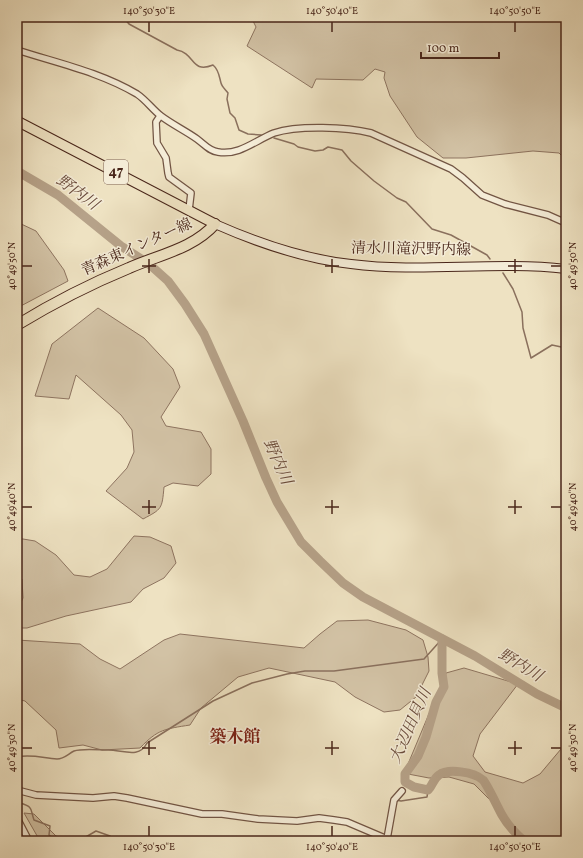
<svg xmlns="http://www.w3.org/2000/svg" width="583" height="858" viewBox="0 0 583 858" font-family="Vollkorn,'Noto Serif JP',serif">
<rect width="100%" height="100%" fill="#eee2c2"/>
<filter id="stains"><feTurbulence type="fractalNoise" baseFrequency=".005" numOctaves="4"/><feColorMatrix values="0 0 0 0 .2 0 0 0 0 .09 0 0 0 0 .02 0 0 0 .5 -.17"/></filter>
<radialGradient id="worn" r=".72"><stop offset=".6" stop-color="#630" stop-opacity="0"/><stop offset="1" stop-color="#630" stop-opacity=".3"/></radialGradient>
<!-- green -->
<g fill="#d2c2a5" stroke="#8e7460">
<polygon points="251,17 566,17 566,160 559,153 533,151 466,158 443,158 417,137 390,96 384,78 385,72 375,69 363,80 316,79 312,88 247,46 256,27"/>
<polygon points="17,222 36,231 64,270 68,281 17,308"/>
<path d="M98,308L144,338L173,369L180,387L161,417L166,426L201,432L211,449V474L198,486L173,483L164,487C162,509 162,509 143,519L106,491L127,468L134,452L132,430L121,415L76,375L69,399L35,396L52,344Z"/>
<polygon points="134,536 150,537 171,546 176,563 164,578 143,589 131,602 66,616 27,628 17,628 17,610 23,598 22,579 17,577 17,538 35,541 56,555 74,575 90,577 107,569"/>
<path d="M368,620L406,630L423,640L428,657L429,671L416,697L400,710L384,712L355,697L335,682L269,668L238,677L201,708L190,725C165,729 158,729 140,748L102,750L83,745L59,748L56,730L25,701L17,699V640L80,644L100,659L120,669L164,640L180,634L304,648L320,634L337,621Z"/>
<polygon points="464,668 518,684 480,734 473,756 485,772 523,783 540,774 561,749 566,738 566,841 525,841 496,806 474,784 449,777 429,778 408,774 408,764 446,673"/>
<polygon points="24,813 34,814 56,836 68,841 40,841"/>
</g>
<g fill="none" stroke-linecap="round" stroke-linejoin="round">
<!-- stream -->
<g stroke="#8a705d" stroke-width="1.5">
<polyline points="100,17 101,19 105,19 108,17"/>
<path d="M123,17L129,24L177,50C195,53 191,74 213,65C219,70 219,76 221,83C222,87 226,90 228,93L227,99L230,113L235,118L239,130L248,134L261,135"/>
<polyline points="274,138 294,144 298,147 315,151 323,150 328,147 342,150 351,161 374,181 397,198 406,202 432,229 451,235 487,255 490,259"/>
<polyline points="503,273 513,289 522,312 523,328 531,358 552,345 566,348"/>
<path d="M17,757C31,754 43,758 57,759C64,759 68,754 74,751C82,748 99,750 108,750C123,750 139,759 147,743L213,701L252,683L287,674L305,671H334L424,659L442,639"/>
<path d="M17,798L20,803C34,807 30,809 34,820L50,826L49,835L57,841"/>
<polyline points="396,800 401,801 427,797 428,790"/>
<polyline points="79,841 96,831 110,836 115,841"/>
</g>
<!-- river -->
<g stroke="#b6a289" stroke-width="9">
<polyline points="17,171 58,195 121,246 149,264 168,281 185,304 204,334 243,421 266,478 277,502 301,542 320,561 343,583 363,597 475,656 537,694 566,708"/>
<path d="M442,639V673L444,687L436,702L426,737L418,756L405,774V782L414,787L428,790C433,785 433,779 439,775C448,768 474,772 483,780C487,784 498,808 502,815C507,824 516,834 524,841"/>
</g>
<defs>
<g id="minor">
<path d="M17,50C57,63 100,72 137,94C146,100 153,110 161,116C173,125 186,131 197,139C204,144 209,151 218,152C239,156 256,140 274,133C298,125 347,127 371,133L451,169L463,178L482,195L505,204L548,215L566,223"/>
<polyline points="160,116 156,122 157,143 166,158 168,173 169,177 191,193 189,210"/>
<polyline points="17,790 36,795 93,798 114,796 127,798 202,814 222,814 258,819 297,821 319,818 334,820 347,822 387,839 388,841"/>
<polyline points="17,818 29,841"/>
<polyline points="387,839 394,800 402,791"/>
</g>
<path id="secondary" d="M215,224C258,243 303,259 351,264C422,273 494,261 566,269"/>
<polyline id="primary" points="17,121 215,224"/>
<path id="motorway" d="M17,325C53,303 90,284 129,268C158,255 193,249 215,224"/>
</defs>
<!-- minor casing -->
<use href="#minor" stroke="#725544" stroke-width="8"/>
<!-- secondary casing -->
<use href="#secondary" stroke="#49261a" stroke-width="10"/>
<!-- primary casing -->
<use href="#primary" stroke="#49261a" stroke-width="11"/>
<!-- motorway casing -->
<use href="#motorway" stroke="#49261a" stroke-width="12"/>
<!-- minor -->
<use href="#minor" stroke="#f4ecd7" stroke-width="5.5"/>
<!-- secondary -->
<use href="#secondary" stroke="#f4ecd7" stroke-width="8"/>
<!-- primary -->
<use href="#primary" stroke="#eee2c2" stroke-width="9"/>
<!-- motorway -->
<use href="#motorway" stroke="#eee2c2" stroke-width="10"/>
</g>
<!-- ticks -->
<path fill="none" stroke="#49261a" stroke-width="1.5" d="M149,22V32M332,22V32M515,22V32M149,259V273M332,259V273M515,259V273M22,266H32M142,266H156M325,266H339M508,266H522M551,266H561M149,500V514M332,500V514M515,500V514M22,507H32M142,507H156M325,507H339M508,507H522M551,507H561M149,741V755M332,741V755M515,741V755M22,748H32M142,748H156M325,748H339M508,748H522M551,748H561M149,826V836M332,826V836M515,826V836"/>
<g text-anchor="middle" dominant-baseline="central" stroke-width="3" stroke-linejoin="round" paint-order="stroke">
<!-- shield labels -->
<rect fill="#f4ecd7" stroke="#7c6153" stroke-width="1" x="104" y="160" width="24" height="24" rx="3"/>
<g font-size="14" font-weight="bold" fill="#49261a">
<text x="116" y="172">47</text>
</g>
<!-- street labels -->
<g font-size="15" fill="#49261a" stroke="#f4ecd7">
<text transform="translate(137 248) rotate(-24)">青森東インター線</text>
<text transform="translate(411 250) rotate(1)">清水川滝沢野内線</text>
</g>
<!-- water labels -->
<g font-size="16" font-style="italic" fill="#6a4b3b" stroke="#f4ecd7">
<text transform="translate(77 193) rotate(36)">野内川</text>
<text transform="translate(277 462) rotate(66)">野内川</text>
<text transform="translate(520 666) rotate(31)">野内川</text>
<text transform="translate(411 726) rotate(-66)">大辺田貝川</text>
</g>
<!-- quarter labels -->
<g font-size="17" font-weight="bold" fill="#7a1f14" stroke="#f4ecd7">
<text x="235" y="737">築木館</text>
</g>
</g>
<!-- margin -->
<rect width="583" height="858" fill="none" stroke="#eee2c2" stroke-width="44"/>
<!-- scale -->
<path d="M421 52v6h78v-6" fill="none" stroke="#49261a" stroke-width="2"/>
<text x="427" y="52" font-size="12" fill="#49261a" stroke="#f4ecd7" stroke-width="3" paint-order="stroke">100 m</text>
<rect x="22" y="22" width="539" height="814" fill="none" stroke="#49261a" stroke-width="1.5"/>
<g font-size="10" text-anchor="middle" fill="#49261a">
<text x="149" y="14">140°50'30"E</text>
<text x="332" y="14">140°50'40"E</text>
<text x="515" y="14">140°50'50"E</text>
<text transform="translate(11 266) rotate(-90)" y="4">40°49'50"N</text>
<text transform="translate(572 266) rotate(-90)" y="4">40°49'50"N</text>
<text transform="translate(11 507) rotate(-90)" y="4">40°49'40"N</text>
<text transform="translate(572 507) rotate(-90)" y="4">40°49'40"N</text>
<text transform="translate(11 748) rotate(-90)" y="4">40°49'30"N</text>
<text transform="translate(572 748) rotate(-90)" y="4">40°49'30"N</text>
<text x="149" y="850">140°50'30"E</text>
<text x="332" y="850">140°50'40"E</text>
<text x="515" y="850">140°50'50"E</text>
</g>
<rect width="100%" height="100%" filter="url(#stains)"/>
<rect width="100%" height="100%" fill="url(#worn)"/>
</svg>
